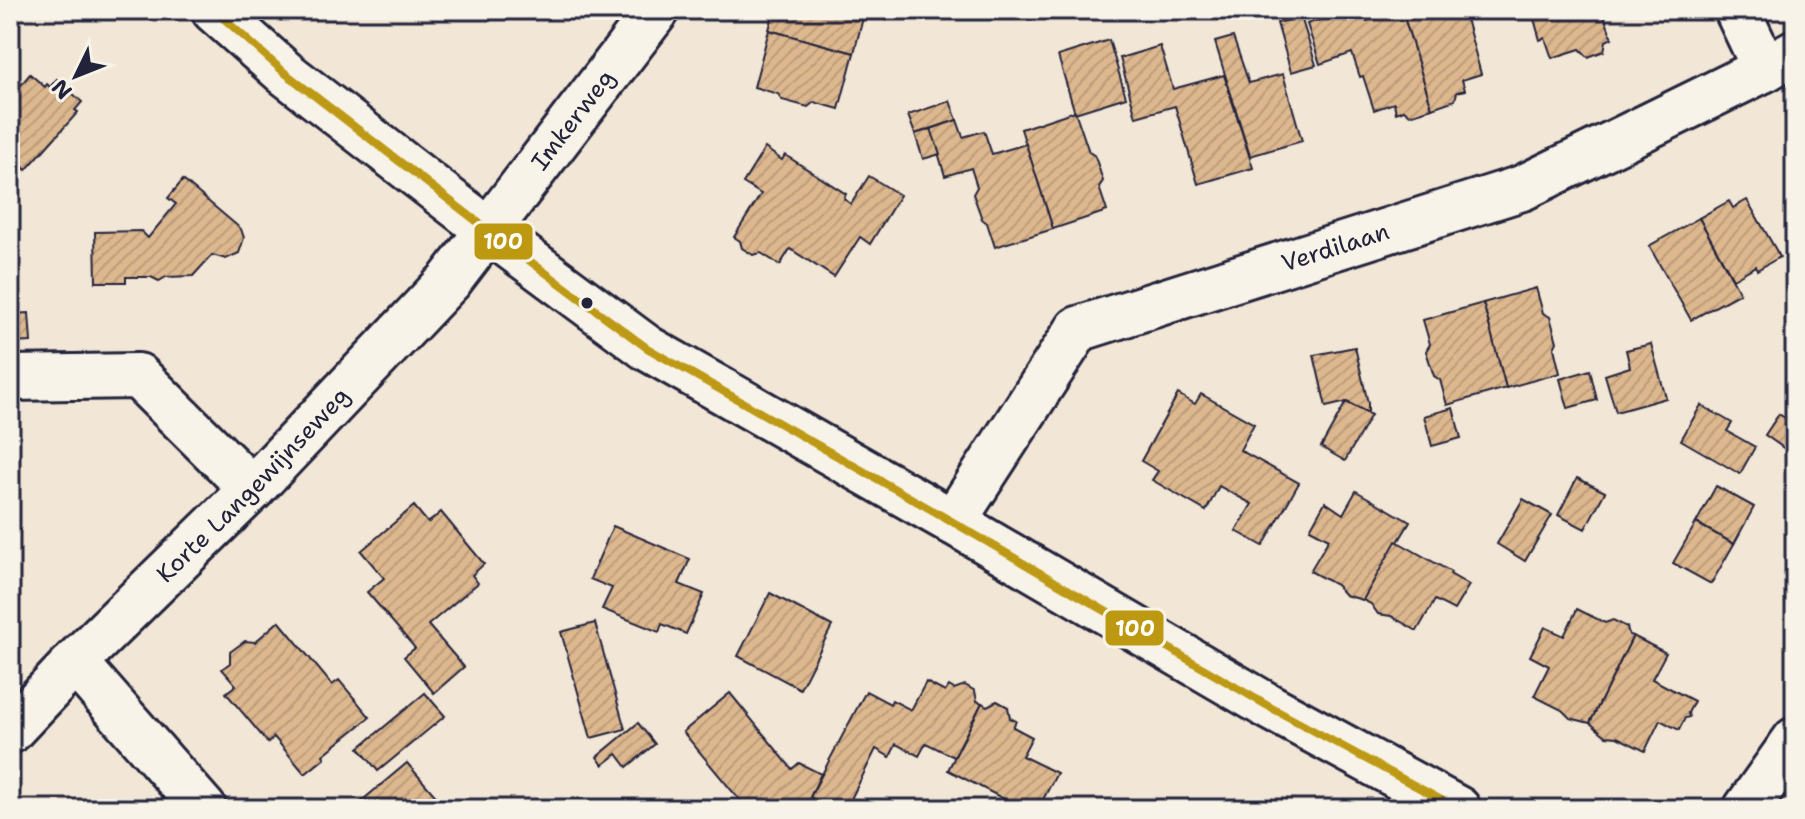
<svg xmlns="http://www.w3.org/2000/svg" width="1805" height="819" viewBox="0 0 1805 819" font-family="'Shantell Sans',sans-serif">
<defs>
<pattern id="building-hatch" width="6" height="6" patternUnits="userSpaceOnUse" patternTransform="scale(2)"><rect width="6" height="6" fill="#ddb78e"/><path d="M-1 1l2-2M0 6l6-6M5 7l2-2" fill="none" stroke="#bd9d7b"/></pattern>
</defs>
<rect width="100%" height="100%" fill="#f2e7d6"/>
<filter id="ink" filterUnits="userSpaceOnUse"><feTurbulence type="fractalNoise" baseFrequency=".0125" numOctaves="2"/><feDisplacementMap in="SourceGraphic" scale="16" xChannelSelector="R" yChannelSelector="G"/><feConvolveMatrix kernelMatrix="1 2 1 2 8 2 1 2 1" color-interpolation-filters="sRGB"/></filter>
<g filter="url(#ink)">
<!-- building -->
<g fill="url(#building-hatch)" stroke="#22223b" stroke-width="2">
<polygon points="774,10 865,10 854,53 769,30"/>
<polygon points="1349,10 1363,10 1366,21 1402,10 1432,108 1410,115 1404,110 1396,113 1394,103 1374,110 1363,76 1360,77 1352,53 1320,64 1307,24"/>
<polygon points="1402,10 1480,10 1465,15 1481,74 1462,80 1465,90 1457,92 1455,100 1432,108"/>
<polygon points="1523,10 1602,10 1612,38 1606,41 1604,51 1588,57 1580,49 1552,58 1545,38 1540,40 1532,12 1524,14"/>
<polygon points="1301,17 1316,65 1291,72 1277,23"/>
<polygon points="769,30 854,53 839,109 814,102 808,107 782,100 778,94 754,87"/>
<polygon points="1233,37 1249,83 1283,74 1302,141 1250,156 1215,42"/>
<polygon points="1109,40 1126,97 1075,113 1058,56"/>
<polygon points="1160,46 1173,89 1224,75 1253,168 1198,184 1175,106 1136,117 1120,58"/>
<polygon points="30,74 45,87 47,84 50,87 57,79 82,102 75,110 78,112 26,170 10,156 10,84 13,80 20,86"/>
<polygon points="950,101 957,120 915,134 908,115"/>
<polygon points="1075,111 1089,152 1095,156 1103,181 1099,187 1107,211 1053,229 1021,129"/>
<polygon points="957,120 963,137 984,131 992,154 1026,144 1053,229 995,247 987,223 982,219 973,194 977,187 971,168 945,176 931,129"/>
<polygon points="931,129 940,154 923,159 915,134"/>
<polygon points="765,148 782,160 785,155 846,194 844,199 851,204 869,176 900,195 870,244 860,237 834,277 790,249 780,265 761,253 753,255 742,248 740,241 734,237 761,194 743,183"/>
<polygon points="183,180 241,229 244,238 239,253 226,259 212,255 193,276 166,277 159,281 151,277 126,277 126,282 96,282 95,232 141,231 148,238 176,204 168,198"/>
<polygon points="1747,200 1780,257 1757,270 1756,266 1733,279 1699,218 1729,201 1733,208"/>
<polygon points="1699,218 1740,293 1691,320 1649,246"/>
<polygon points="1536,288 1543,313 1550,317 1557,342 1554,348 1560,373 1506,388 1483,303"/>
<polygon points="1483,303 1506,388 1447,405 1440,380 1434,376 1426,351 1430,344 1423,320"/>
<polygon points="29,313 31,342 10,343 10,314"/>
<polygon points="1651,344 1666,398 1616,412 1605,375 1630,367 1626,350"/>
<polygon points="1355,347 1368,403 1368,413 1347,402 1326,407 1314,355"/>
<polygon points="1590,370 1597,400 1568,408 1560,379"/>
<polygon points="1178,394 1195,404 1201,394 1254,424 1240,450 1299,483 1263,546 1236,531 1252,504 1219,486 1206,511 1152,480 1158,471 1141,461"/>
<polygon points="1346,402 1371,415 1345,461 1321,447"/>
<polygon points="1701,405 1732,423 1727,431 1755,447 1740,474 1681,440"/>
<polygon points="1453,408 1461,438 1432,446 1424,416"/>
<polygon points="1779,414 1795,425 1795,456 1765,435"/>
<polygon points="1577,478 1605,492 1585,529 1558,515"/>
<polygon points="1716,486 1754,507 1734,544 1696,523"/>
<polygon points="1356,491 1410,522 1363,600 1345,595 1336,585 1310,571 1329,539 1310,529 1325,502 1343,514"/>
<polygon points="1523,499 1552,515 1525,561 1497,544"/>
<polygon points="414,506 428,523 441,512 484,564 472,575 478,583 428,625 464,667 434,693 404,657 415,648 367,592 384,578 361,551"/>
<polygon points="1696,523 1734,544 1711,584 1673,563"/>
<polygon points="613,526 690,559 679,584 704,594 686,634 662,624 659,632 602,609 612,588 590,579"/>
<polygon points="1396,541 1451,572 1450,574 1469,585 1454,610 1435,600 1417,631 1391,616 1378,614 1371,604 1363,600"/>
<polygon points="10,570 18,584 12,592 15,599 10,602"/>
<polygon points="770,593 832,626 800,689 738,656"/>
<polygon points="1577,609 1605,623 1613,620 1627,627 1629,635 1633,636 1590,723 1570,718 1562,710 1534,696 1549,666 1530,656 1545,627 1564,636"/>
<polygon points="279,621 332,685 339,680 370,717 323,755 325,758 305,774 274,737 268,743 226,693 236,685 222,669 230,663 230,652 245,641 255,642"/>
<polygon points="595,623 625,729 591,738 561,632"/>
<polygon points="1633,636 1666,653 1652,679 1694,701 1688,713 1689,717 1685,718 1679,730 1660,720 1645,751 1617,737 1606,736 1590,723"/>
<polygon points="926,682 945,692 949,686 954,689 965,685 975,691 977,701 982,703 954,757 926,743 919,756 896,744 890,757 876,749 846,809 828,809 810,797 866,691 890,704 892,700 911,710"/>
<polygon points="425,693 445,716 378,771 359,748"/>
<polygon points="730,693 792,769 799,763 821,774 810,797 828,809 747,809 683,732"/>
<polygon points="997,701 1008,707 1010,718 1016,721 1013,727 1032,737 1022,756 1057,773 1038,809 1023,809 948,770 982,703 987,706"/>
<polygon points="638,723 655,744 627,767 617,754 603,765 597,757"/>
<polygon points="407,763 446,808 352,809"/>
</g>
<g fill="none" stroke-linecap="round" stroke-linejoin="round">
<defs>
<g id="street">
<polyline points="1737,10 1765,69"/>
<polyline points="10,378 138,376 252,489"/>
<path id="s1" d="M953,522L1078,329L1522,188L1765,69L1795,52"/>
<polyline points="75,662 204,809"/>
<path id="s2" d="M10,731L75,662L252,489L450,280L657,10"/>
<polyline points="1746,809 1795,740"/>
</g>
<polyline id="secondary" points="214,10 285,73 488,230 647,348 953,522 1268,706 1458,809"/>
</defs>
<!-- street casing -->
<use href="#street" stroke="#22223b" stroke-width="50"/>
<!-- secondary casing -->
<use href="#secondary" stroke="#22223b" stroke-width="50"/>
<!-- street -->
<use href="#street" stroke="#f7f3e8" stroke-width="44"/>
<!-- secondary -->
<use href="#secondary" stroke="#f7f3e8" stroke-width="44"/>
<defs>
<polyline id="bus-1" points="214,10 285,73 488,230 647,348 953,522 1268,706 1458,809"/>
</defs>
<!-- bus-1 casing -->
<use href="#bus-1" stroke="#f7f3e8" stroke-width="14"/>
<!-- bus-1 -->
<use href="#bus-1" stroke="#bd9912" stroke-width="8"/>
</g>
</g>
<!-- markers -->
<circle fill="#22223b" stroke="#f7f3e8" stroke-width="3" cx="587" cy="303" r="7"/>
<g text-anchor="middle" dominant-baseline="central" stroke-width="6" stroke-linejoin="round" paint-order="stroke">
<!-- street labels -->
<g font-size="24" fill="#22223b" stroke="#f7f3e8">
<text stroke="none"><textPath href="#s2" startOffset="832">Imkerweg</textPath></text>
<text stroke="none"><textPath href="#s1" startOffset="500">Verdilaan</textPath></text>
<text stroke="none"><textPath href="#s2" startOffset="346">Korte Langewijnseweg</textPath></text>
</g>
</g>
<g stroke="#f7f3e8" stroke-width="3">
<rect x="473" y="222" width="61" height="39" rx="8" fill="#bd9912"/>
<rect x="1104" y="609" width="61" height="38" rx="8" fill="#bd9912"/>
</g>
<g font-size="22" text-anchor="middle" font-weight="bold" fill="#fff">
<text x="503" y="249">100</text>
<text x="1135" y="636">100</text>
</g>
<!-- margin -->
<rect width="1805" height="819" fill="none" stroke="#f7f3e8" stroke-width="40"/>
<rect x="20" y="20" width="1765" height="779" fill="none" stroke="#22223b" stroke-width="3" filter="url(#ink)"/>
<!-- north arrow -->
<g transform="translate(76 76) rotate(227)" stroke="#f7f3e8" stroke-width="6" paint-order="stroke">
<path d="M0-6L14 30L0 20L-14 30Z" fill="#22223b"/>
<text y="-12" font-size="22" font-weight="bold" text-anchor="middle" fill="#22223b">N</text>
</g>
</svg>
